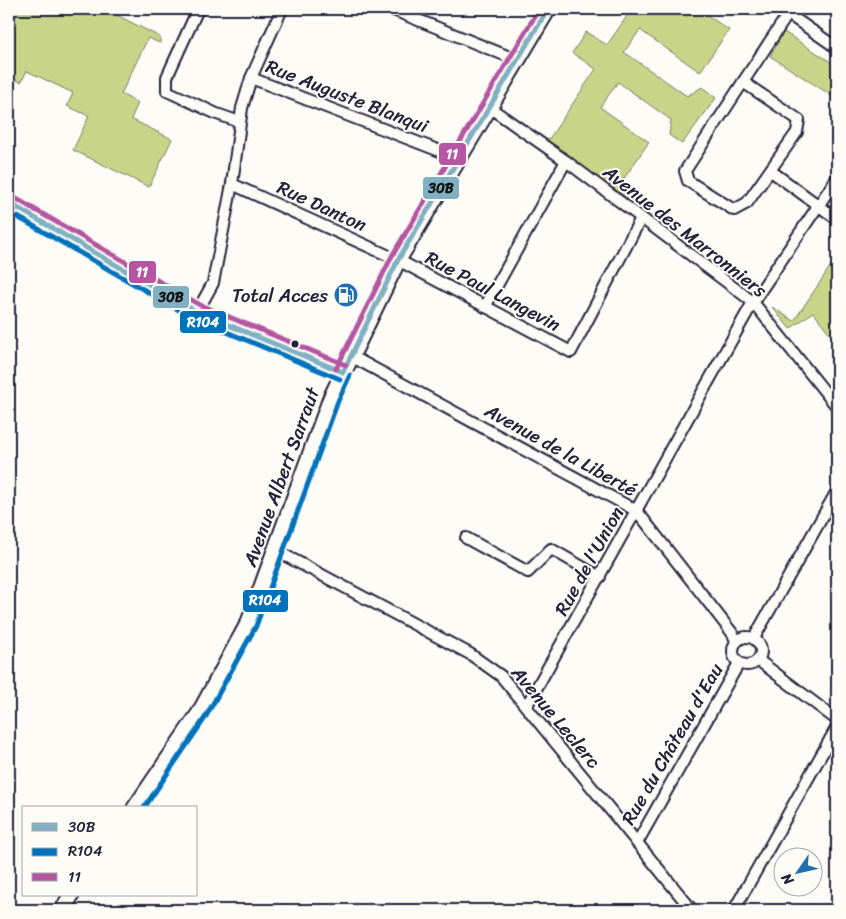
<svg xmlns="http://www.w3.org/2000/svg" width="846" height="919" viewBox="0 0 846 919" font-family="Sriracha,sans-serif">
<rect width="100%" height="100%" fill="#fdfcf7"/>
<filter id="ink" filterUnits="userSpaceOnUse"><feTurbulence type="fractalNoise" baseFrequency=".02" numOctaves="2"/><feDisplacementMap in="SourceGraphic" scale="10" xChannelSelector="R" yChannelSelector="G"/><feConvolveMatrix kernelMatrix="1 2 1 2 8 2 1 2 1" color-interpolation-filters="sRGB"/></filter>
<g filter="url(#ink)">
<!-- green -->
<g fill="#c8d589" stroke="#757c62">
<polygon points="9,9 105,9 160,37 160,43 148,38 121,94 138,103 131,119 172,139 149,187 73,150 89,116 67,106 73,93 27,71 21,82 9,77"/>
<polygon points="632,9 698,9 729,30 700,72 640,30 624,52 687,96 702,87 716,98 682,144 669,135 671,120 618,82 600,107 649,142 623,180 637,191 630,200 547,142 596,69 572,53 586,32 607,45"/>
<polygon points="784,32 837,66 837,102 829,94 770,56"/>
<polygon points="832,264 837,267 837,343 813,312 790,329 772,307 794,321"/>
</g>
<g fill="none" stroke-linecap="round" stroke-linejoin="round">
<defs>
<g id="street">
<polyline points="198,9 167,77 167,91 217,114 240,122"/>
<polyline points="391,9 517,60"/>
<polyline points="781,9 837,48"/>
<polyline points="251,78 458,158"/>
<polygon points="743,82 799,120 797,132 747,203 734,210 688,181 685,171"/>
<polyline points="743,82 788,14"/>
<polyline points="489,107 566,161 753,302 837,407"/>
<polyline points="771,171 837,219"/>
<polyline points="232,184 398,260 571,352 641,218"/>
<polyline points="9,203 197,312 343,372"/>
<polyline points="485,307 566,161"/>
<polyline points="197,312 213,283 232,184 242,108 251,78 282,9"/>
<polyline points="351,356 637,511 733,634 736,641"/>
<polyline points="466,538 528,572 551,549 600,577"/>
<polyline points="275,550 470,654 501,676 692,910"/>
<circle cx="747" cy="651" r="14"/>
<polyline points="754,638 837,491"/>
<polyline points="758,660 837,720"/>
<polyline points="527,705 753,302 837,178"/>
<polyline points="637,843 739,663"/>
<polyline points="734,910 837,727"/>
</g>
<g id="secondary">
<polyline points="135,808 199,714 249,622 331,398 398,260 548,9"/>
<polyline points="63,910 71,895"/>
</g>
</defs>
<!-- street casing -->
<use href="#street" stroke="#22223b" stroke-width="14"/>
<!-- secondary casing -->
<use href="#secondary" stroke="#22223b" stroke-width="19"/>
<!-- street -->
<use href="#street" stroke="#fdfcf7" stroke-width="10"/>
<!-- secondary -->
<use href="#secondary" stroke="#fdfcf7" stroke-width="15"/>
<defs>
<g id="bus-1">
<polyline points="9,203 197,312 343,372"/>
<polyline points="343,372 398,260 548,9"/>
</g>
<g id="bus-2">
<polyline points="9,212 193,318 340,379"/>
<polyline points="144,808 205,718 256,626 338,401 350,375"/>
</g>
<g id="bus-3">
<polyline points="13,197 200,305 346,365"/>
<polyline points="336,369 392,256 539,9"/>
</g>
</defs>
<!-- bus-1 casing -->
<use href="#bus-1" stroke="#fdfcf7" stroke-width="9"/>
<!-- bus-2 casing -->
<use href="#bus-2" stroke="#fdfcf7" stroke-width="9"/>
<!-- bus-3 casing -->
<use href="#bus-3" stroke="#fdfcf7" stroke-width="9"/>
<!-- bus-1 -->
<use href="#bus-1" stroke="#80b0c1" stroke-width="5"/>
<!-- bus-2 -->
<use href="#bus-2" stroke="#0072bc" stroke-width="5"/>
<!-- bus-3 -->
<use href="#bus-3" stroke="#b456a1" stroke-width="5"/>
</g>
</g>
<!-- icons -->
<defs>
<symbol id="fuel-disc" viewBox="-11 -11 22 22"><circle r="9.5" fill="#1f6fb2" stroke="#fdfcf7"/><path d="M-5.5-6h7V0h2V4h1.3V-2.5L3-4.5l.8-.8L6-3V5H2.5V1h-1V6h-7ZM-4.2-4.7v3.2H.2V-4.7Z" fill="#fff"/></symbol>
</defs>
<g fill-rule="evenodd">
<use href="#fuel-disc" x="332" y="281" width="28" height="28"/>
</g>
<!-- markers -->
<circle fill="#22223b" stroke="#fdfcf7" stroke-width="2" cx="295" cy="344" r="4.5"/>
<g text-anchor="middle" dominant-baseline="central" stroke-width="4" stroke-linejoin="round" paint-order="stroke">
<!-- street labels -->
<g font-size="19" fill="#22223b" stroke="#fdfcf7">
<text transform="translate(347 96) rotate(21)">Rue Auguste Blanqui</text>
<text transform="translate(322 206) rotate(25)">Rue Danton</text>
<text transform="translate(685 231) rotate(38)">Avenue des Marronniers</text>
<text transform="translate(493 291) rotate(28)">Rue Paul Langevin</text>
<text transform="translate(561 450) rotate(29)">Avenue de la Liberté</text>
<text transform="translate(281 477) rotate(-70)">Avenue Albert Sarraut</text>
<text transform="translate(589 561) rotate(-61)">Rue de l'Union</text>
<text transform="translate(556 717) rotate(50)">Avenue Leclerc</text>
<text transform="translate(672 744) rotate(-60)">Rue du Château d'Eau</text>
</g>
<!-- poi labels -->
<g font-size="19" fill="#22223b" stroke="#fdfcf7" text-anchor="end">
<text x="328" y="295">Total Acces</text>
</g>
</g>
<g stroke="#fdfcf7" stroke-width="2">
<rect x="438" y="142" width="29" height="24" rx="5" fill="#b456a1"/>
<rect x="422" y="176" width="38" height="24" rx="5" fill="#80b0c1"/>
<rect x="128" y="260" width="29" height="24" rx="5" fill="#b456a1"/>
<rect x="152" y="285" width="38" height="24" rx="5" fill="#80b0c1"/>
<rect x="179" y="310" width="48" height="24" rx="5" fill="#0072bc"/>
<rect x="242" y="589" width="47" height="24" rx="5" fill="#0072bc"/>
</g>
<g font-size="14" text-anchor="middle" font-weight="bold" fill="#fff">
<text x="452" y="159">11</text>
<text x="142" y="277">11</text>
<text x="203" y="327">R104</text>
<text x="265" y="605">R104</text>
</g>
<g font-size="14" text-anchor="middle" font-weight="bold" fill="#111">
<text x="441" y="193">30B</text>
<text x="171" y="302">30B</text>
</g>
<!-- margin -->
<rect width="846" height="919" fill="none" stroke="#fdfcf7" stroke-width="30"/>
<rect x="15" y="15" width="816" height="889" fill="none" stroke="#22223b" stroke-width="2" filter="url(#ink)"/>
<!-- legend -->
<rect x="22" y="806" width="175" height="90" fill="#fdfcf7" stroke="#a5a5ac"/>
<rect x="32" y="823" width="25" height="8" fill="#80b0c1" stroke="#a5a5ac"/>
<text x="68" y="832" font-size="15" fill="#22223b">30B</text>
<rect x="32" y="848" width="25" height="8" fill="#0072bc" stroke="#a5a5ac"/>
<text x="68" y="856" font-size="15" fill="#22223b">R104</text>
<rect x="32" y="873" width="25" height="8" fill="#b456a1" stroke="#a5a5ac"/>
<text x="68" y="882" font-size="15" fill="#22223b">11</text>
<!-- north arrow -->
<g transform="translate(798 872) rotate(236)"><circle r="24" fill="#fdfcf7" stroke="#a5a5ac"/>
<path d="M0-4L9 19L0 12L-9 19Z" fill="#1f6fb2"/>
<text y="-8" font-size="14" font-weight="bold" text-anchor="middle" fill="#22223b">N</text>
</g>
</svg>
